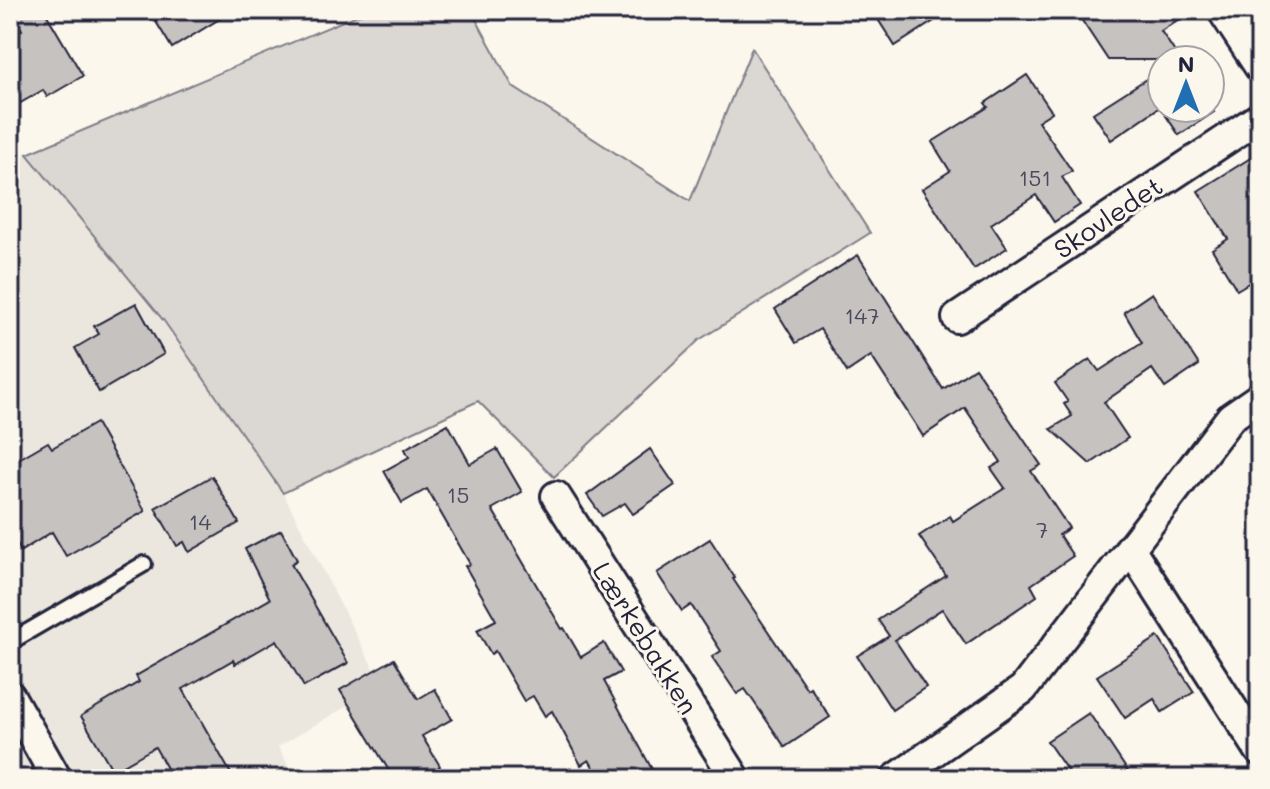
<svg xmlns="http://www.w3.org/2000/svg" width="1270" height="789" viewBox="0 0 1270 789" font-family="Mali,sans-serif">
<rect width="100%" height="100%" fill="#fbf7ec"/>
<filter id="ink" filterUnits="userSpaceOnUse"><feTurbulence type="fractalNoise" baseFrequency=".0125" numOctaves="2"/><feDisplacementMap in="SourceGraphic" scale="16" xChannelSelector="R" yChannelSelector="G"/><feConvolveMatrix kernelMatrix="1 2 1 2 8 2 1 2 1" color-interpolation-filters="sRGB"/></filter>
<g filter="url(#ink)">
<!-- built -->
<polygon fill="#ebe7df" points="27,154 164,321 283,493 382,685 278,747 296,779 10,779 10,162"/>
<!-- green -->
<polygon fill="#dbd8d3" stroke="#7e7d87" stroke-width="2" points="369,10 471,10 513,87 690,201 752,48 870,233 699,340 554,477 478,401 283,493 164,321 27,154"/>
<!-- building -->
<g fill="#c6c2c0" stroke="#22223b" stroke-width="2">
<polygon points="11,10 44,10 83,76 47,97 43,90 10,109 10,37 22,30"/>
<polygon points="173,10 234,10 172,48 155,20"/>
<polygon points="872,10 951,10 895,46"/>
<polygon points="1075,10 1193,10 1161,31 1180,60 1108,60"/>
<polygon points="1162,69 1162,108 1210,106 1214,112 1179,135 1160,107 1111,140 1093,113"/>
<polygon points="1027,75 1052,112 1038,121 1072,171 1062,177 1080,205 1054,222 1036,195 991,224 1007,248 974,269 922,189 950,171 932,142 988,107 985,103"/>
<polygon points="1260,152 1260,276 1237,290 1212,249 1228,239 1198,191"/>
<polygon points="858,255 943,389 975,368 1041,465 1031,471 1069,528 1059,535 1073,556 1031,585 1037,596 966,644 942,609 895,640 926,687 892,710 857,656 889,636 878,620 946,576 919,536 950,516 953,521 1005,488 991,468 1001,462 965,408 923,436 871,356 847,372 820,329 796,343 775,309"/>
<polygon points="1152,293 1199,365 1165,388 1152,369 1104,402 1128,438 1090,464 1051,429 1072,416 1064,404 1068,402 1055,383 1090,359 1099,371 1142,343 1124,312"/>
<polygon points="136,303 164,354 99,392 75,348 99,334 94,326"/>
<polygon points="96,423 145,511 66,556 52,532 21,551 10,531 10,464 48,442 52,448"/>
<polygon points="448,424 470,464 497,449 522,492 492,509 562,629 564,628 581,657 604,643 621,672 604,681 653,771 638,779 600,779 589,760 581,765 552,711 545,716 533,696 524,701 495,651 491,654 477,630 496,620 465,566 470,564 427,489 402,503 384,471 409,457 405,449"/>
<polygon points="650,449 675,485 633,514 625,503 602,516 587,495"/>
<polygon points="212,476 239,523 189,552 184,542 177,546 155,508"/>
<polygon points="281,530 297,560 291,564 348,663 304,687 277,640 235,664 233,660 183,689 234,779 173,779 155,747 113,771 81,716 139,682 136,676 270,599 245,549"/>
<polygon points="710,539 735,578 733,579 807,689 810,687 830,717 785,747 745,689 737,694 712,657 721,651 691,605 682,611 657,573"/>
<polygon points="1158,637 1194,692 1162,712 1154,699 1125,718 1097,676"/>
<polygon points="394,659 418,699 435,689 452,719 422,736 440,766 438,768 445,779 394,779 340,690"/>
<polygon points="1089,713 1133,779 1073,779 1047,741"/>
</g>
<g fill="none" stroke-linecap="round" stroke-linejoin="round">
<defs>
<polyline id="service" points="10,642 144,564"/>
<g id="minor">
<polyline points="1222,10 1260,68"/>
<polyline points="957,318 1260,117"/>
<polyline points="556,496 736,779"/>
<polyline points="1130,548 1260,751"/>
<polyline points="10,696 57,779"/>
<polyline points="895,779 1023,689 1231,417 1260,397"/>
</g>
</defs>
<!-- service casing -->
<use href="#service" stroke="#22223b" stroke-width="20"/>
<!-- minor casing -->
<use href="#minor" stroke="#22223b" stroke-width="34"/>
<!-- service -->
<use href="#service" stroke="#fbf7ec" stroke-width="14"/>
<!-- minor -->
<use href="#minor" stroke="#fbf7ec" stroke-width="28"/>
</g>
</g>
<g text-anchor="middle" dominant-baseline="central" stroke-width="6" stroke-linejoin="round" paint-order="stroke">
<!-- number labels -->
<g font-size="22" fill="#4b4a5c">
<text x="1035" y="177">151</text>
<text x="862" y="315">147</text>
<text x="458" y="494">15</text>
<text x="200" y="521">14</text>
<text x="1042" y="529">7</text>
</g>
<!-- street labels -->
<g font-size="26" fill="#22223b" stroke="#fbf7ec">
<text transform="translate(1108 217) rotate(-34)">Skovledet</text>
<text transform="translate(646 638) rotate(58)">Lærkebakken</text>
</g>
</g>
<!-- margin -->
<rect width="1270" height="789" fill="none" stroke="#fbf7ec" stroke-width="40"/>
<rect x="20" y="20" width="1230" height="749" fill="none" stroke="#22223b" stroke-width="3" filter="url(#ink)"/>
<!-- north arrow -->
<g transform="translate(1186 84)"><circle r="38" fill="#fbf7ec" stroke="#a4a2a5" stroke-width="2"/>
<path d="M0-6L14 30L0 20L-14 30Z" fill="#1f6fb2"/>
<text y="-12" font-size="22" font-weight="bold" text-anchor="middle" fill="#22223b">N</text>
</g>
</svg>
